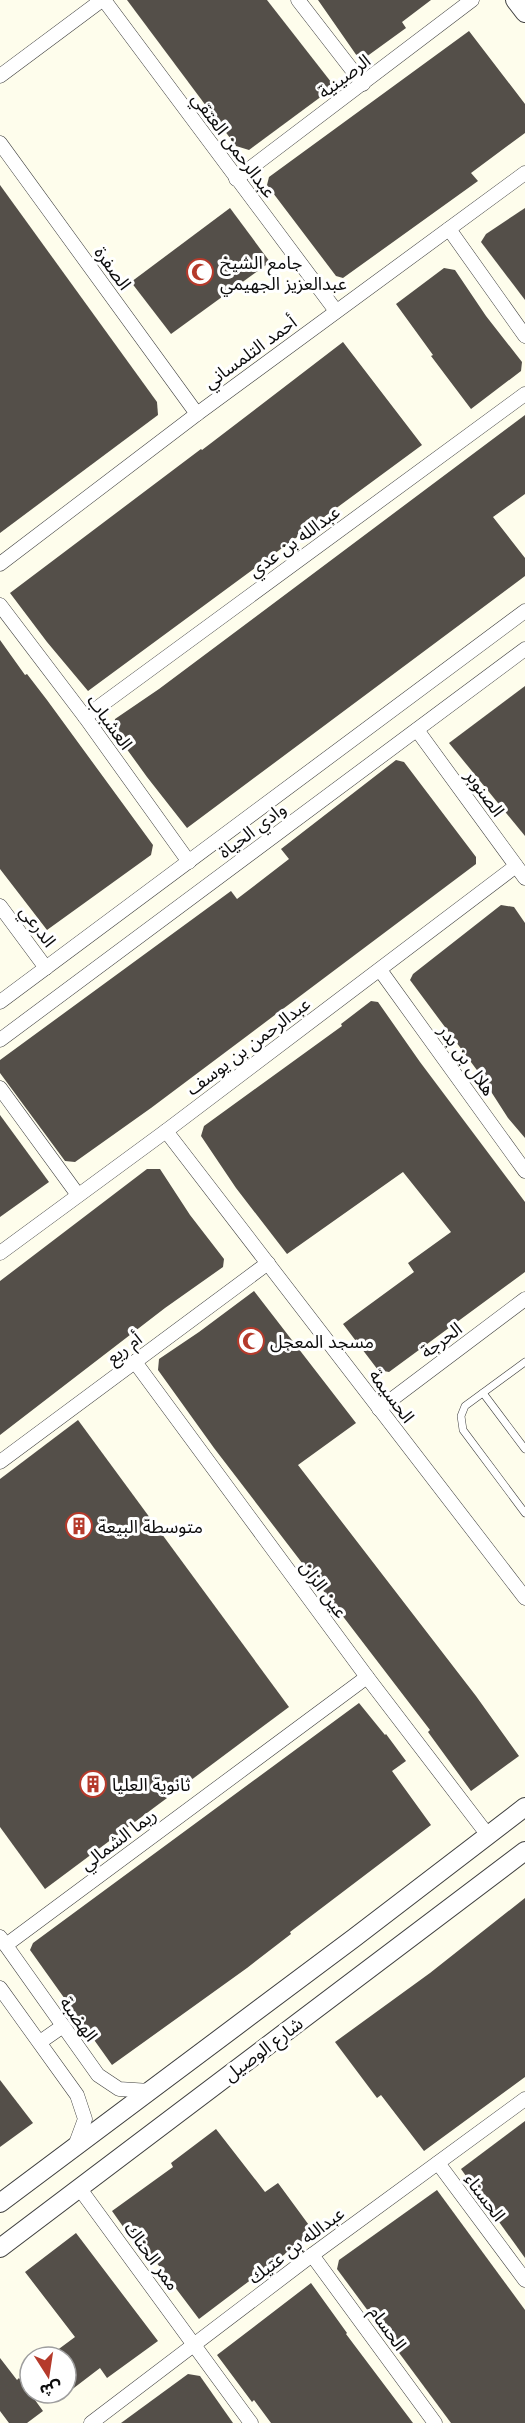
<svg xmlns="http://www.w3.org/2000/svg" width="525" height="2423" viewBox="0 0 525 2423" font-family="Lora,'Noto Sans Arabic',serif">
<rect width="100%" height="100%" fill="#fefdec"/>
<!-- building -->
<g fill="#544f49">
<polygon points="127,0 267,0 331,82 329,88 326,93 249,150 236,146"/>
<polygon points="318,0 431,0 402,22 406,28 366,57 357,56"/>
<polygon points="469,31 525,104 525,133 471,173 478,181 343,278 336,276 267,185 269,177"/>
<polygon points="0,185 157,402 158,415 0,533"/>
<polygon points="230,208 270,262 171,334 131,282"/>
<polygon points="525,208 525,300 481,242 486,234"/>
<polygon points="444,268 455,270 486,316 522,362 521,371 471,409 431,356 433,355 396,304"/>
<polygon points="343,342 422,445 88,691 47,642 10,593 201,449 202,450"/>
<polygon points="525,415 525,494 493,517 525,558 525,576 187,828 147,777 113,730 115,719 159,689"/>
<polygon points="0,640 25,675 27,674 47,700 153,845 151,855 47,930 0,869"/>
<polygon points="525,686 525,836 449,743"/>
<polygon points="396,760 404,762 476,857 476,864 151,1108 75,1162 65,1161 0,1073 0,1060 231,891 237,899 289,859 281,849"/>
<polygon points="501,905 514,907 525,923 525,1138 508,1118 490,1090 491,1089 410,980 413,974"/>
<polygon points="371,1001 378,1002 420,1062 525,1202 525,1272 389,1372 378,1370 343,1324 414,1272 408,1263 451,1232 403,1172 287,1254 236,1188 201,1136 204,1126 342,1026 341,1024"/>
<polygon points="0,1115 49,1182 0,1217"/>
<polygon points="147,1169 160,1169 190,1215 224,1259 223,1267 165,1308 0,1435 0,1281"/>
<polygon points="254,1291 356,1423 298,1465 476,1696 519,1756 471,1791 428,1732 430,1730 214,1448 158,1370 159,1359 199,1332"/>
<polygon points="78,1420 289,1707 45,1889 0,1827 0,1479"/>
<polygon points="359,1703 385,1735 386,1734 406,1761 392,1771 431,1825 290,1932 291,1934 247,1968 112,2065 30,1950 33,1943"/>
<polygon points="525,1898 525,2077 424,2151 381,2095 377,2098 335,2042 430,1973"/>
<polygon points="0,2080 33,2123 0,2147"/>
<polygon points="525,2121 525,2258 461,2169"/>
<polygon points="216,2129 265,2192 278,2183 314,2232 199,2319 156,2262 151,2266 112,2211 173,2167 171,2163"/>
<polygon points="437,2190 525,2310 525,2423 451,2423 337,2269 339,2260"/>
<polygon points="76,2233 158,2341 107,2378 100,2368 66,2394 66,2357 48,2357 75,2337 25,2272"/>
<polygon points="311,2283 347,2333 346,2334 413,2423 271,2423 254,2400 252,2402 217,2355"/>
<polygon points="0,2358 17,2380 19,2378 43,2411 27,2423 9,2423 0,2411"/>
<polygon points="188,2374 200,2376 233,2423 121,2423"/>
</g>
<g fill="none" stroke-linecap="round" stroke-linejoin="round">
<defs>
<g id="service">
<polyline points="525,1362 465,1406 461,1416 463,1430 525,1513"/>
<polyline points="483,1393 525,1449"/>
</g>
<g id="minor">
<polyline points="104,0 336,311"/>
<polyline points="298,0 363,84"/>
<polyline points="0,76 102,0"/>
<polyline points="0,143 197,414"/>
<polyline points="236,179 472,0"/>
<polyline points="449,229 525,336"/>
<polyline points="0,564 197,414 525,173"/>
<polyline points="0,605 85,717 189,862"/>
<polyline points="85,717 525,394"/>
<polyline points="417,730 525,878"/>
<polyline points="0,906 46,968"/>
<polyline points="380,970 525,1171"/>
<polyline points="0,1002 525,611"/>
<polyline points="0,1040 525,649"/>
<polyline points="0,1088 78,1195"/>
<polyline points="166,1131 525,1598"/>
<polyline points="0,1253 166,1131 516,866"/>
<polyline points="135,1362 367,1677 487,1834"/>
<polyline points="379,1409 525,1299"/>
<polyline points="0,1462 268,1263"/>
<polyline points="0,1937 98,2075 119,2089 150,2091"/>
<polyline points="6,1945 367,1677"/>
<polyline points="0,1988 77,2095 85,2119 75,2146"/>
<polyline points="40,2042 63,2026"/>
<polyline points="438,2163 525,2280"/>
<polyline points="80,2189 251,2423"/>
<polyline points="312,2255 435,2423"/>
<polyline points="91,2423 312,2255 525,2099"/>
</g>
<g id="tertiary">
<polyline points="515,0 525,13"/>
<polyline points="0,2203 354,1938 525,1807"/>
<polyline points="0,2248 525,1851"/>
</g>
</defs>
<!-- service casing -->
<use href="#service" stroke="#3f3f3f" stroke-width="8"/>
<!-- minor casing -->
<use href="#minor" stroke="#3f3f3f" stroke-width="15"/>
<!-- tertiary casing -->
<use href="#tertiary" stroke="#3f3f3f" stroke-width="20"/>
<!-- service -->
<use href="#service" stroke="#fff" stroke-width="7"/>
<!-- minor -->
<use href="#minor" stroke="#fff" stroke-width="14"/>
<!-- tertiary -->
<use href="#tertiary" stroke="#fff" stroke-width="18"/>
</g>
<!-- icons -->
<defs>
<symbol id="mosque-ring" viewBox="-11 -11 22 22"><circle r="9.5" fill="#fff" stroke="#b53a2b" stroke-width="1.5"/><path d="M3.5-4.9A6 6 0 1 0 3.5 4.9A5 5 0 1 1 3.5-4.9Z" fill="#b53a2b"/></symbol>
<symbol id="building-ring" viewBox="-11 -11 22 22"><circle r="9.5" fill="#fff" stroke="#b53a2b" stroke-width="1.5"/><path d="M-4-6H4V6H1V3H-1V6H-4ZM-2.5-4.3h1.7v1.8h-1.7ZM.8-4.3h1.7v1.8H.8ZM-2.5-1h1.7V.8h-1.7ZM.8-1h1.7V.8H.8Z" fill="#b53a2b"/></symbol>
</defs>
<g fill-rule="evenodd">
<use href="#mosque-ring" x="185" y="257" width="30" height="30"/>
<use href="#mosque-ring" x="236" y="1326" width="30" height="30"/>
<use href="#building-ring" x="64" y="1511" width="30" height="30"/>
<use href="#building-ring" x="78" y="1769" width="30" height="30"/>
</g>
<g text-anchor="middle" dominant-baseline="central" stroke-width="6" stroke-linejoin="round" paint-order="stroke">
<!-- street labels -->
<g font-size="18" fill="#0c0c0c" stroke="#fff">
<text transform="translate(344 76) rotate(-37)">الرصينية</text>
<text transform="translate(234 145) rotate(53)">عبدالرحمن العتقي</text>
<text transform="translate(113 268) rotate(54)">الصفرة</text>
<text transform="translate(250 352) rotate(-36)">أحمد التلمساني</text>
<text transform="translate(294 541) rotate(-36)">عبدالله بن عدي</text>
<text transform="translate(110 722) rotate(54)">العشباب</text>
<text transform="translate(485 793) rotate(54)">الصنوبر</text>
<text transform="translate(252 830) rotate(-37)">وادي الحياة</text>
<text transform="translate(38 926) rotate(53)">الدرعي</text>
<text transform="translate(248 1046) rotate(-37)">عبدالرحمن بن يوسف</text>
<text transform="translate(467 1060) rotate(54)">هلال بن بدر</text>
<text transform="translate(441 1340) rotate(-37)">الحرجة</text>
<text transform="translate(124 1348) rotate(-37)">أم ريع</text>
<text transform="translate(392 1396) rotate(53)">الحسيمة</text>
<text transform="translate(324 1589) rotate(54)">عين الزان</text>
<text transform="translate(118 1839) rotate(-37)">ريما الشمالي</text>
<text transform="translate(79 2019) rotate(54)">الهضبة</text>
<text transform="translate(263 2049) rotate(-37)">شارع الوصيل</text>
<text transform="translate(485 2197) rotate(53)">الحسناء</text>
<text transform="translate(296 2245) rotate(-37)">عبدالله بن عتيك</text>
<text transform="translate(152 2256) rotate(54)">ممر الحناك</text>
<text transform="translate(388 2328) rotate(54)">الحسام</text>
</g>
<!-- poi labels -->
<g font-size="18" fill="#0c0c0c" stroke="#fff" text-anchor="start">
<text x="220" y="262">جامع الشيخ<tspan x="220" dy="21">عبدالعزيز الجهيمي</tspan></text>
<text x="270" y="1341">مسجد المعجل</text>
<text x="98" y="1526">متوسطة البيعة</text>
<text x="112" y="1784">ثانوية العليا</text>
</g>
</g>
<!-- north arrow -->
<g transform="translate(48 2375) rotate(168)"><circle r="28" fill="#ffffff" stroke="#9e9e9e" stroke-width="1.5"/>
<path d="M0-4.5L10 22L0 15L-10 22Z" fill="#b53a2b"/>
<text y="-9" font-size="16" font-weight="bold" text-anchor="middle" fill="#0c0c0c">ش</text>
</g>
</svg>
